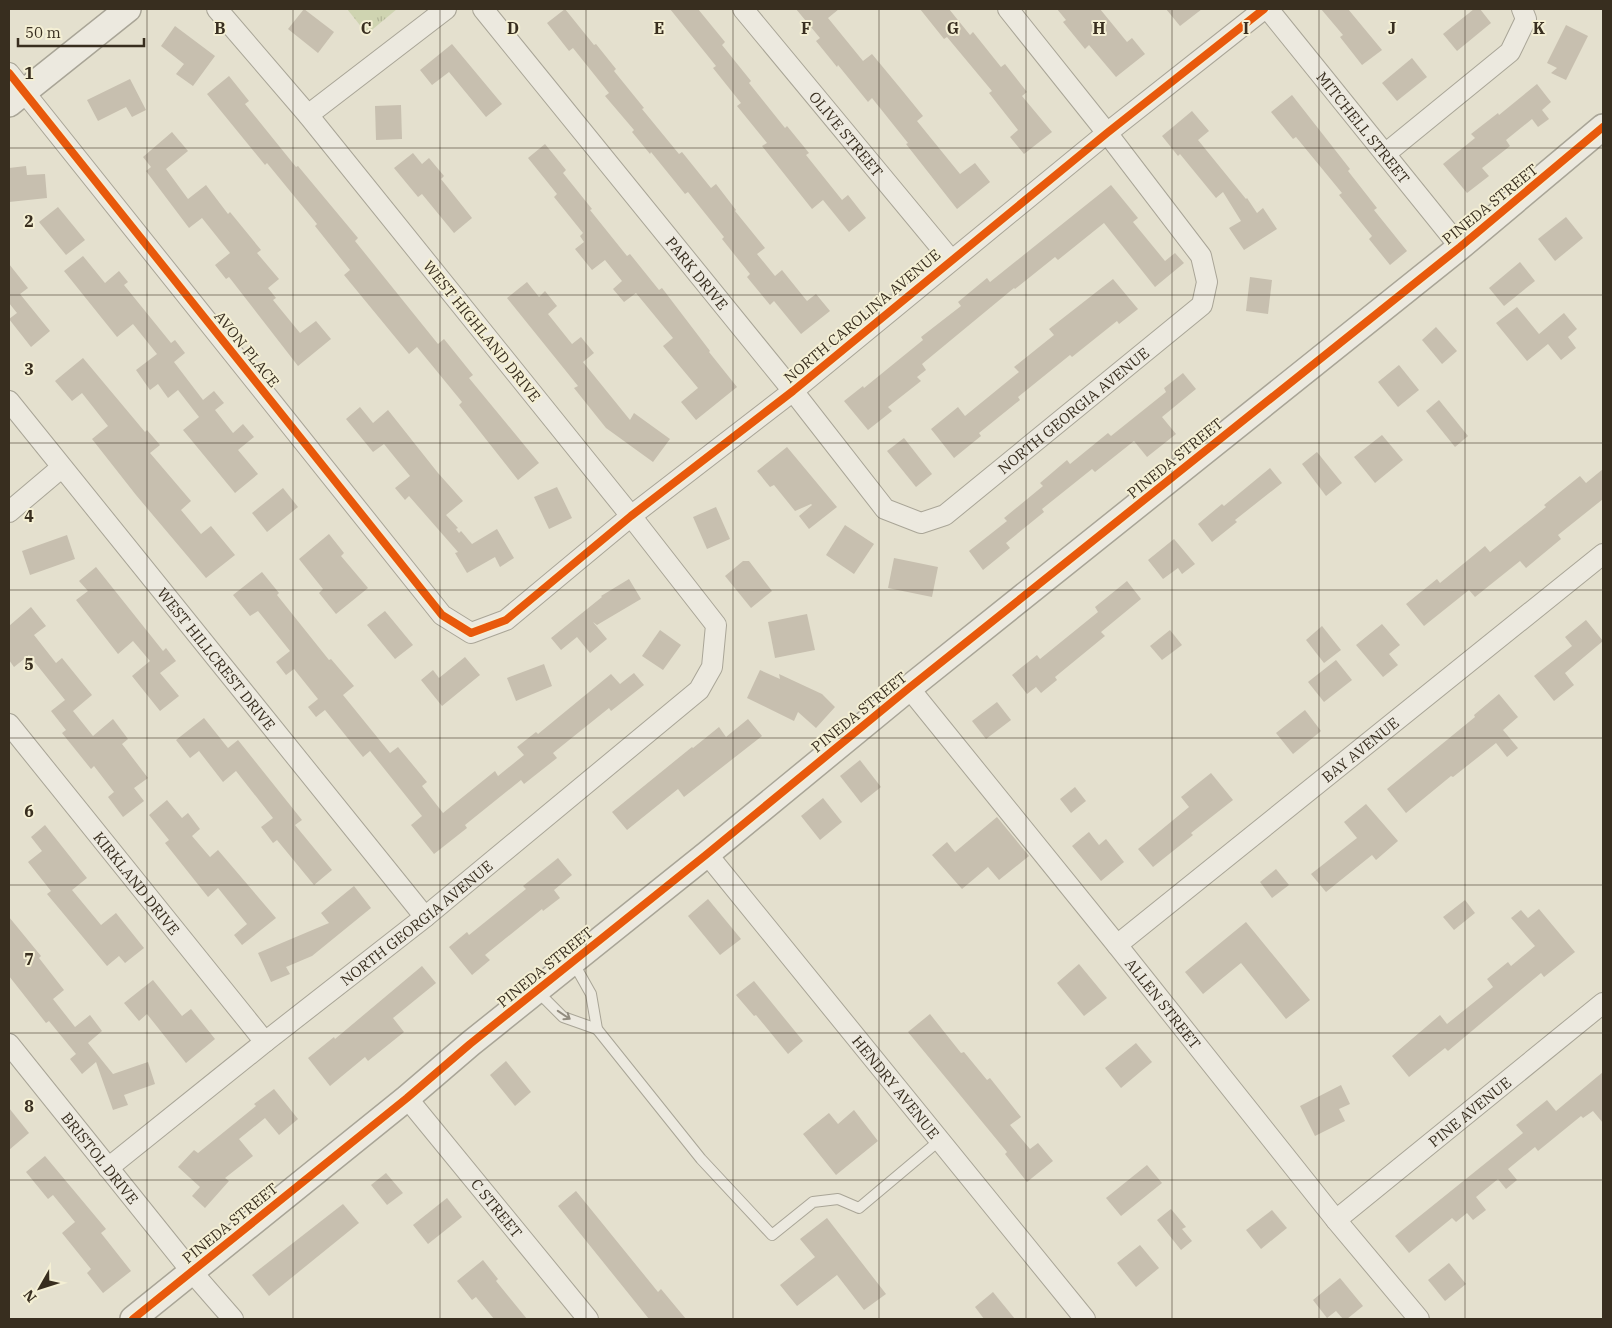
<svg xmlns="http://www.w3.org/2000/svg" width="1612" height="1328" viewBox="0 0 1612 1328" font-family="'IBM Plex Serif',serif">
<defs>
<pattern id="park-tufts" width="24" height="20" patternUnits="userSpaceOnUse" patternTransform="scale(1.25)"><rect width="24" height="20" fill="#cfd4b1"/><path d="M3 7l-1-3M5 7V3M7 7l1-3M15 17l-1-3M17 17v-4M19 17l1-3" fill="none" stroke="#b2b698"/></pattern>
</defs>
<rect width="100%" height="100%" fill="#e4e0ce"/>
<!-- park -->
<polygon fill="url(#park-tufts)" points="347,9 397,9 367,34"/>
<!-- building -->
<g fill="#c7bfaf">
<polygon points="304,9 334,32 318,53 288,29"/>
<polygon points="565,9 594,45 596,44 616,69 614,71 644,108 642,109 679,154 682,152 711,188 716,184 736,210 735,211 765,248 757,254 775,276 782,270 807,301 816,294 830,311 801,334 774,301 770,305 747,277 750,274 722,239 724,237 688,192 685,194 651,152 650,154 632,132 634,130 605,96 609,93 573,48 569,51 547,23"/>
<polygon points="670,9 698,9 725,42 722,45 751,81 749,83 785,128 787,126 809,153 806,155 842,200 848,195 866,218 849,232 823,200 812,209 762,146 767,143 737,106 741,103 713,68 716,66"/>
<polygon points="796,9 839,9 828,18 863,61 872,54 901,89 923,116 917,121 960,174 975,163 990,182 957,209 906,144 908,143 872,98 868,102 838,65 837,67 816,41 820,38"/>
<polygon points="920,9 949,9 970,35 973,32 1001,67 1005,64 1027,92 1022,96 1052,132 1024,154 1010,137 1018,130 989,93 992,91 947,37 944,39"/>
<polygon points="1057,9 1100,9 1127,42 1132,38 1145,54 1116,77 1089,45 1085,49 1063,22 1066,20"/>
<polygon points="1166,9 1202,9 1180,26"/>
<polygon points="1321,9 1348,9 1382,50 1362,65 1340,37 1343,35"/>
<polygon points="1474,9 1480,9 1491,23 1457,51 1443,34"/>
<polygon points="1566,25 1588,36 1566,80 1551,73 1557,68 1547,63"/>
<polygon points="175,26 215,56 193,86 176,74 184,64 161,46"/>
<polygon points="452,44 502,104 486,117 449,72 432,85 420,70"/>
<polygon points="1412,58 1427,77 1397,101 1382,83"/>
<polygon points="229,76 249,101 245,104 296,167 298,166 358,238 355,241 438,344 444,339 473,375 469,378 539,463 518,480 459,405 462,402 417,347 409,354 344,275 350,270 315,226 317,224 267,163 265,165 207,94"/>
<polygon points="130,79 146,110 132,117 126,107 98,121 87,100"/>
<polygon points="1537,84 1551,102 1542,110 1549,119 1538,127 1532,119 1506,140 1510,146 1482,168 1489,176 1467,193 1443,164 1475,138 1471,134 1498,113 1499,115"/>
<polygon points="1292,95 1350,169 1348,171 1377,208 1374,210 1407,251 1390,265 1369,239 1372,236 1339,195 1342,193 1296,137 1293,139 1271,112"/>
<polygon points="401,105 402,139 376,140 375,106"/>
<polygon points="1192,111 1209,131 1198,140 1246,199 1247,198 1257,213 1263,208 1277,229 1244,250 1229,228 1241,221 1223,192 1216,198 1180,154 1178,156 1162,136"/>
<polygon points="172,132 188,151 166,169 188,199 206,185 228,214 230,212 261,250 257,253 279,279 268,288 276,298 273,300 300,333 316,321 331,339 298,366 229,277 226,279 215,265 230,253 202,218 189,228 146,171 151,167 143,157"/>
<polygon points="545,144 566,170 563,173 592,209 590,210 627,256 630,254 659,290 662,288 710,351 709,352 737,387 696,420 681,402 698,388 663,346 673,338 636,293 624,302 613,289 622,281 605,260 592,270 575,249 584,242 580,236 583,233 554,197 557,194 528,158"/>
<polygon points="413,153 422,164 429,158 444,176 441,179 472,218 454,233 422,194 418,197 394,168"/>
<polygon points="26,166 27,175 45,174 47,198 9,202 9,168"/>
<polygon points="1111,185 1138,218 1133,222 1165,261 1175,253 1184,263 1155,287 1104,223 1058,260 1055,257 1015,289 1014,288 922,364 926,370 917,377 921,381 888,407 892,411 868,430 844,401 863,386 864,388 923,340 921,337 961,306 958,302 987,278 990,282"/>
<polygon points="58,207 85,240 66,255 39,222"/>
<polygon points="1566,217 1583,238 1555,261 1538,239"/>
<polygon points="83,256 105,283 119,271 128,282 124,285 171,343 175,340 185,353 174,362 203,400 214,391 224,403 215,410 233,433 243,424 254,437 238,450 258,474 235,493 183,430 199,417 178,390 168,398 158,384 150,390 136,370 157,354 133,324 117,337 64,271"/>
<polygon points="1520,262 1535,281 1504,306 1489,288"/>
<polygon points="9,264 28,288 20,294 50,331 31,347 9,319 17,313 9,303"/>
<polygon points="1250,277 1272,280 1268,314 1246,311"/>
<polygon points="1113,279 1138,309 1119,324 1117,321 1072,357 1070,355 1018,397 1020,400 979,433 981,436 954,458 931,429 958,407 965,416 1019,372 1014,367 1054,335 1049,329"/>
<polygon points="527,282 539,297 545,291 557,306 548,314 572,344 581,337 594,353 583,362 630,420 634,413 670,439 653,462 606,428 574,388 578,386 507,298"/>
<polygon points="1517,307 1539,334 1564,313 1577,329 1568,337 1576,348 1561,360 1548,344 1527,361 1496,323"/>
<polygon points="1436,327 1457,351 1442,364 1422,340"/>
<polygon points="83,358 145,432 147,430 160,445 150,453 191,501 181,510 201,534 211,526 235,555 206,578 136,495 92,439 108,426 82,393 72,401 55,381"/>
<polygon points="1399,365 1419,390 1398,407 1378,382"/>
<polygon points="1183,373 1196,389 1162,417 1176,434 1147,457 1134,441 1095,472 1092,469 1042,509 1044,512 1006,543 1010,548 983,570 969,551 1007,521 1004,518 1043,486 1040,483 1067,460 1070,464 1108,433 1111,436 1166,392 1164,388"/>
<polygon points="1439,400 1468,436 1455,447 1426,411"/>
<polygon points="360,407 373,423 388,410 438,473 463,501 446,515 458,528 456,529 459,533 461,531 472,544 497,529 514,558 500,567 495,557 467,573 455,553 458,552 409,496 405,500 395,488 410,476 384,444 373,452 346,419"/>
<polygon points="1382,435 1403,460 1375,483 1354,457"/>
<polygon points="904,438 932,474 916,487 887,451"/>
<polygon points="787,447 837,507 809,529 799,516 812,505 811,504 795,511 774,485 770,487 757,471"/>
<polygon points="1317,452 1342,483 1326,496 1302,464"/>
<polygon points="1270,468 1282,483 1235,520 1237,522 1212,542 1198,524 1222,504 1224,506"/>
<polygon points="1603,469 1603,499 1558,535 1561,539 1526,568 1520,561 1475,597 1469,590 1424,626 1406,604 1437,579 1440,583 1485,546 1490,552 1546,507 1544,505 1580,476 1586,483"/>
<polygon points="557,487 572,518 549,529 534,497"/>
<polygon points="283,488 298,507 267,532 252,513"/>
<polygon points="716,507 730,539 707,549 693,517"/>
<polygon points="845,525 874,544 854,574 826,555"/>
<polygon points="329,534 344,553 341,556 368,588 336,614 319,593 323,589 299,559"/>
<polygon points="67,535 75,559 30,575 22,551"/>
<polygon points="1174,539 1195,564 1182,574 1178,568 1163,579 1148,560"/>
<polygon points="894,558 938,567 932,597 888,588"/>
<polygon points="743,561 749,561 772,591 751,608 725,576"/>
<polygon points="96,567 163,651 166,648 176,661 160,673 179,696 160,711 132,676 150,661 133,641 118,654 76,600 88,591 79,581"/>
<polygon points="262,572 279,593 277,595 329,660 331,659 354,686 343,695 390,753 398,747 427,782 422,786 443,813 495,771 498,776 524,755 517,747 536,732 538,734 611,674 620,684 634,673 644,685 611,711 609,708 553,753 557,758 524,784 521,780 465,825 467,828 434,854 411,825 422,816 370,751 363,757 325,710 316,717 308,707 318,699 294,669 286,675 276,662 290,651 258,611 250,616 233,595"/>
<polygon points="629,579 641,599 597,625 593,622 607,639 590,653 577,637 561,650 551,638 602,597 601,596"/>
<polygon points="1127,581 1141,599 1101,632 1105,636 1055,677 1057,680 1041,693 1036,687 1027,694 1012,675 1037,655 1040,659 1098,612 1095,607"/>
<polygon points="31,607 46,626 34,635 56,663 62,658 92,695 73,711 93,736 113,719 128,739 122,744 148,778 134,788 144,801 123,817 108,797 114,792 94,766 91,769 62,733 66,730 51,711 65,700 29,655 14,667 9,660 9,626"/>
<polygon points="385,611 413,645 395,659 367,625"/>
<polygon points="807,614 815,650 775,658 768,622"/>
<polygon points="1586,620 1603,641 1565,673 1574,685 1554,701 1534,676 1572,646 1565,637"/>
<polygon points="1382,624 1400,645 1389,654 1398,665 1383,677 1356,645"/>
<polygon points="1322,626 1341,650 1324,663 1306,640"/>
<polygon points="660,630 681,645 663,670 642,656"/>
<polygon points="1170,630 1182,645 1162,660 1150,646"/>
<polygon points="465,657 480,675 442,706 421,680 433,670 439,678"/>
<polygon points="1336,660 1352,680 1324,702 1308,682"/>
<polygon points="544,664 552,686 516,701 507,678"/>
<polygon points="760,670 780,679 779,674 822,694 835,707 816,728 798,712 794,721 747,698"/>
<polygon points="1499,694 1518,717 1503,730 1518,748 1507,757 1496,743 1453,777 1451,776 1406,813 1387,789 1475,717 1474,715"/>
<polygon points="997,702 1011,720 986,739 972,721"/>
<polygon points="1305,710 1321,731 1293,754 1276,733"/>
<polygon points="204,718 228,748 238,740 302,820 295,825 332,870 314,885 277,840 273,843 261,827 273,818 236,771 223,782 199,751 190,758 176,740"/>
<polygon points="748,719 762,736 684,797 678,789 627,830 612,812 692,747 693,748 719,727 726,737"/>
<polygon points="860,760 881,787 861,803 840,776"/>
<polygon points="1211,773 1233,800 1191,833 1193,835 1153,867 1138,849 1189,807 1181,797"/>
<polygon points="1075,787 1086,801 1071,813 1060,799"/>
<polygon points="823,798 842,822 820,840 801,816"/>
<polygon points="167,800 182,818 188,813 200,829 192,836 210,857 218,850 276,918 242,945 234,935 247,924 218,888 208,897 165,843 169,840 149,815"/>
<polygon points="1366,804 1398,841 1376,860 1372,855 1326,892 1311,874 1357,838 1344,822"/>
<polygon points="997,817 1029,856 999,880 988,867 962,889 932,855 947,842 955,852"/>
<polygon points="45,825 87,878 72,890 101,925 116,913 144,948 125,963 119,956 107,966 47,894 51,891 28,862 42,851 31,837"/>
<polygon points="1089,832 1099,845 1106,839 1124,862 1101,881 1072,846"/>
<polygon points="558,858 572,875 554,890 560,898 543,911 542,909 485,955 490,960 472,975 449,947 467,932 469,935 526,889 523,886"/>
<polygon points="1276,869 1289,885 1272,898 1260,882"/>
<polygon points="354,886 371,908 312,956 286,967 290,974 271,982 258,953 329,923 321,913"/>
<polygon points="708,899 741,939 720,955 688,916"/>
<polygon points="1465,900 1475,913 1454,930 1443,917"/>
<polygon points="1539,909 1575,952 1544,977 1541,973 1448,1051 1445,1048 1409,1077 1392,1056 1440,1015 1447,1024 1493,987 1487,979 1508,962 1511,966 1535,946 1511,918 1521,910 1528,918"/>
<polygon points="9,917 41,956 39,958 64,990 53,999 75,1027 90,1015 102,1031 88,1043 113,1074 148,1062 155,1084 124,1095 128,1105 113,1110 96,1062 82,1074 70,1059 76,1054 49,1021 46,1023 9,976"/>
<polygon points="1246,922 1310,1000 1286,1019 1241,963 1203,994 1185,972"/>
<polygon points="1079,964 1107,998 1084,1016 1057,983"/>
<polygon points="422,966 436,983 393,1018 404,1032 368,1061 365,1057 330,1086 308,1058 334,1037 335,1039"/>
<polygon points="153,980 182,1016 191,1009 215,1039 186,1063 147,1014 139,1021 124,1003"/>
<polygon points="754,981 803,1041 788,1054 756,1015 754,1016 736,995"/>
<polygon points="930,1014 961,1053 964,1052 987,1080 990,1078 1021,1117 1010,1125 1030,1149 1038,1143 1053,1161 1027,1182 1005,1154 1007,1152 908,1032"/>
<polygon points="1136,1043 1152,1062 1121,1088 1105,1068"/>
<polygon points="506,1061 531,1092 515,1106 490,1075"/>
<polygon points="1603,1072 1603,1123 1593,1111 1583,1118 1581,1116 1538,1151 1535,1147 1508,1169 1517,1180 1506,1189 1498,1179 1476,1197 1486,1210 1473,1220 1467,1213 1456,1222 1452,1218 1409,1253 1395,1236 1523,1133 1516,1125 1547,1100 1556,1111"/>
<polygon points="1341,1085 1350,1104 1339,1109 1345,1121 1315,1136 1300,1106"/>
<polygon points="274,1089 298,1119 279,1135 265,1118 239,1139 253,1156 225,1178 229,1181 205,1208 192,1196 200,1187 178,1167 194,1150 198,1153 256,1106 254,1104"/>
<polygon points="9,1108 29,1133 9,1150"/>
<polygon points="854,1110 878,1141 836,1175 803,1134 829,1113 838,1124"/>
<polygon points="45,1156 106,1229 101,1233 131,1271 103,1293 87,1273 91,1269 62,1233 75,1222 53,1195 48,1199 26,1172"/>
<polygon points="1147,1165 1162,1183 1121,1216 1106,1198"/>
<polygon points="386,1173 403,1193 387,1205 371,1185"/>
<polygon points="576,1191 658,1292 661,1289 686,1319 649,1319 558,1206"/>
<polygon points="447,1198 462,1217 428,1244 413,1225"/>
<polygon points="343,1204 359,1223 269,1296 252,1275"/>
<polygon points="1171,1209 1186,1227 1182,1229 1192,1241 1181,1250 1157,1220"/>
<polygon points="1272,1210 1287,1228 1261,1249 1246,1230"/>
<polygon points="827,1218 886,1294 864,1310 837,1275 797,1306 780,1285 815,1257 800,1239"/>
<polygon points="1140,1245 1159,1268 1136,1287 1117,1263"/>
<polygon points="483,1260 498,1279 496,1281 527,1319 494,1319 476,1297 472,1300 457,1281"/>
<polygon points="1449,1263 1466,1284 1445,1301 1428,1280"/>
<polygon points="1340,1278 1363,1306 1347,1319 1343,1319 1336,1311 1327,1318 1313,1300"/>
<polygon points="993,1292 1015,1319 984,1319 975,1307"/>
</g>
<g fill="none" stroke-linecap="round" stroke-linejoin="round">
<defs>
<g id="service">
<polyline points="573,962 591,994 597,1029 701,1159 772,1235 813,1202 838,1199 859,1208 940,1140"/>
<polyline points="537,991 563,1017 597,1029"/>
</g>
<g id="minor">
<path id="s1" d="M483,9L793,391L885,509L921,523L945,515L1202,305L1207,282L1201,256L1107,133L1008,9"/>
<path id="s2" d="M743,9L951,260"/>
<path id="s3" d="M1268,9L1460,247"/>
<polyline points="9,73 442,615 471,633 506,620 631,516 793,391 1107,133 1264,9"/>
<polyline points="308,115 446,9"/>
<polyline points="1385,154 1510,52 1526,19 1522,9"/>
<path id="s4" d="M9,401L425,917"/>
<polyline points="9,512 61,468"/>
<path id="s5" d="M909,688L1117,945L1336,1220L1419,1319"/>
<path id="s6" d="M9,724L265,1042"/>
<path id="s7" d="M707,854L1085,1319"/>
<path id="s8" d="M1117,945L1603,554"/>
<path id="s9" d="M9,1044L192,1272L233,1319"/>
<path id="s10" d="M407,1098L588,1319"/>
<path id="s11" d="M108,1168L265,1042L425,917L699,690L712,667L716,625L631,516L308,115L217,9"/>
<path id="s12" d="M1336,1220L1603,1003"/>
</g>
<g id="tertiary">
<polyline points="9,104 128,9"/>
<polyline points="133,1319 407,1098 470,1044 707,854 909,688 1460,247 1603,127"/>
</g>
</defs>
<!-- service casing -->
<use href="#service" stroke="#a9a597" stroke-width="12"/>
<!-- minor casing -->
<use href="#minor" stroke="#a9a597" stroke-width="22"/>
<!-- tertiary casing -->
<use href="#tertiary" stroke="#a9a597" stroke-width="28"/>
<!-- service -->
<use href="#service" stroke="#ece9df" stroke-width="10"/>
<!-- minor -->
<use href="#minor" stroke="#ece9df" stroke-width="20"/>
<!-- tertiary -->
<use href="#tertiary" stroke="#ece9df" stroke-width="25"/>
<defs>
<g id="cycleway">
<polyline points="9,73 442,615 471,633 506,620 631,516 793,391 1107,133 1264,9"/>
<polyline points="133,1319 407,1098 470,1044 707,854 909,688 1460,247 1603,127"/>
</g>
</defs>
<!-- cycleway casing -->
<use href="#cycleway" stroke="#f4efd4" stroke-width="11"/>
<!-- cycleway -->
<use href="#cycleway" stroke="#e8590c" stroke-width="8"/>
</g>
<!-- one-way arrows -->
<defs><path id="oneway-shaft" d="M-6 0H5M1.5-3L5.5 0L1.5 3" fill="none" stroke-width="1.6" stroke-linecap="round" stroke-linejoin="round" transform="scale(1.25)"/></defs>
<use stroke="#928c7f" href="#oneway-shaft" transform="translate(564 1015) rotate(34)"/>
<!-- grid -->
<path fill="none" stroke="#382e1f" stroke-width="1" stroke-opacity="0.55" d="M147,9V1319M293,9V1319M440,9V1319M586,9V1319M733,9V1319M879,9V1319M1026,9V1319M1172,9V1319M1319,9V1319M1465,9V1319M9,148H1603M9,295H1603M9,443H1603M9,590H1603M9,738H1603M9,885H1603M9,1033H1603M9,1180H1603"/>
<g text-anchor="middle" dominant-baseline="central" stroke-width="4" stroke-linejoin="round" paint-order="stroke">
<!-- street labels -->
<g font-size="15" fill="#382e1f" stroke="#f4efd4">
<text stroke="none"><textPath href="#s3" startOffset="152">MITCHELL STREET</textPath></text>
<text stroke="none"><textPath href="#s2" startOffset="162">OLIVE STREET</textPath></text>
<text transform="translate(1490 204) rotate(-39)">PINEDA STREET</text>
<text stroke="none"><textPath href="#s1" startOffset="340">PARK DRIVE</textPath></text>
<text transform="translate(862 316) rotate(-40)">NORTH CAROLINA AVENUE</text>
<text transform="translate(482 331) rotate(51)">WEST HIGHLAND DRIVE</text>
<text transform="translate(247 349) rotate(51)">AVON PLACE</text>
<text stroke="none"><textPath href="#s1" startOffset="871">NORTH GEORGIA AVENUE</textPath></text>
<text transform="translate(1175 458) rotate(-39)">PINEDA STREET</text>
<text stroke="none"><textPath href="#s4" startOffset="331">WEST HILLCREST DRIVE</textPath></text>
<text transform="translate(859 712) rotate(-39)">PINEDA STREET</text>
<text stroke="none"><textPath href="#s8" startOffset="312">BAY AVENUE</textPath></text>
<text stroke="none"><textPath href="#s6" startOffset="204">KIRKLAND DRIVE</textPath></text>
<text stroke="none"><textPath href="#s11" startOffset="394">NORTH GEORGIA AVENUE</textPath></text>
<text transform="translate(545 967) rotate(-39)">PINEDA STREET</text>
<text stroke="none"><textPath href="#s5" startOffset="405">ALLEN STREET</textPath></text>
<text stroke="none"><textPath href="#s7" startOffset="300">HENDRY AVENUE</textPath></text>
<text stroke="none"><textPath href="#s12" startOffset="172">PINE AVENUE</textPath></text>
<text stroke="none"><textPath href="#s9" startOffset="146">BRISTOL DRIVE</textPath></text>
<text stroke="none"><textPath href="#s10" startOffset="142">C STREET</textPath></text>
<text transform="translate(230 1223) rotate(-39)">PINEDA STREET</text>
</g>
</g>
<g font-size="16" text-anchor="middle" font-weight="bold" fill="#382e1f" stroke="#f4efd4" stroke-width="4" stroke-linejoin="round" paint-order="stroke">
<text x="220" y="34">B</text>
<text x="366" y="34">C</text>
<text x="513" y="34">D</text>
<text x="659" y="34">E</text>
<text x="806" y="34">F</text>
<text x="953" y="34">G</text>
<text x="1099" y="34">H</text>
<text x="1246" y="34">I</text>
<text x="1392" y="34">J</text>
<text x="1539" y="34">K</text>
<text x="29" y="79">1</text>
<text x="29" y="227">2</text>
<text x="29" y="375">3</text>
<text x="29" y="522">4</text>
<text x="29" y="670">5</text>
<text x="29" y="817">6</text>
<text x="29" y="965">7</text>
<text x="29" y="1112">8</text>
</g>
<!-- border -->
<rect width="1612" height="1328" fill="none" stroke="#382e1f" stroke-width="20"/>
<!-- north arrow -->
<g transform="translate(40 1288) rotate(231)" stroke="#f4efd4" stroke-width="4" paint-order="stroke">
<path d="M0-4L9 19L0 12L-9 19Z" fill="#382e1f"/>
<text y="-8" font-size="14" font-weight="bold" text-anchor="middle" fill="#382e1f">N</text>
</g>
<!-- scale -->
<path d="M18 38v8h126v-8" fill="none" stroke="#382e1f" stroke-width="2.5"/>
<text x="25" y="38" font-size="15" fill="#382e1f" stroke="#f4efd4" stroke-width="4" paint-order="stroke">50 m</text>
</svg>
